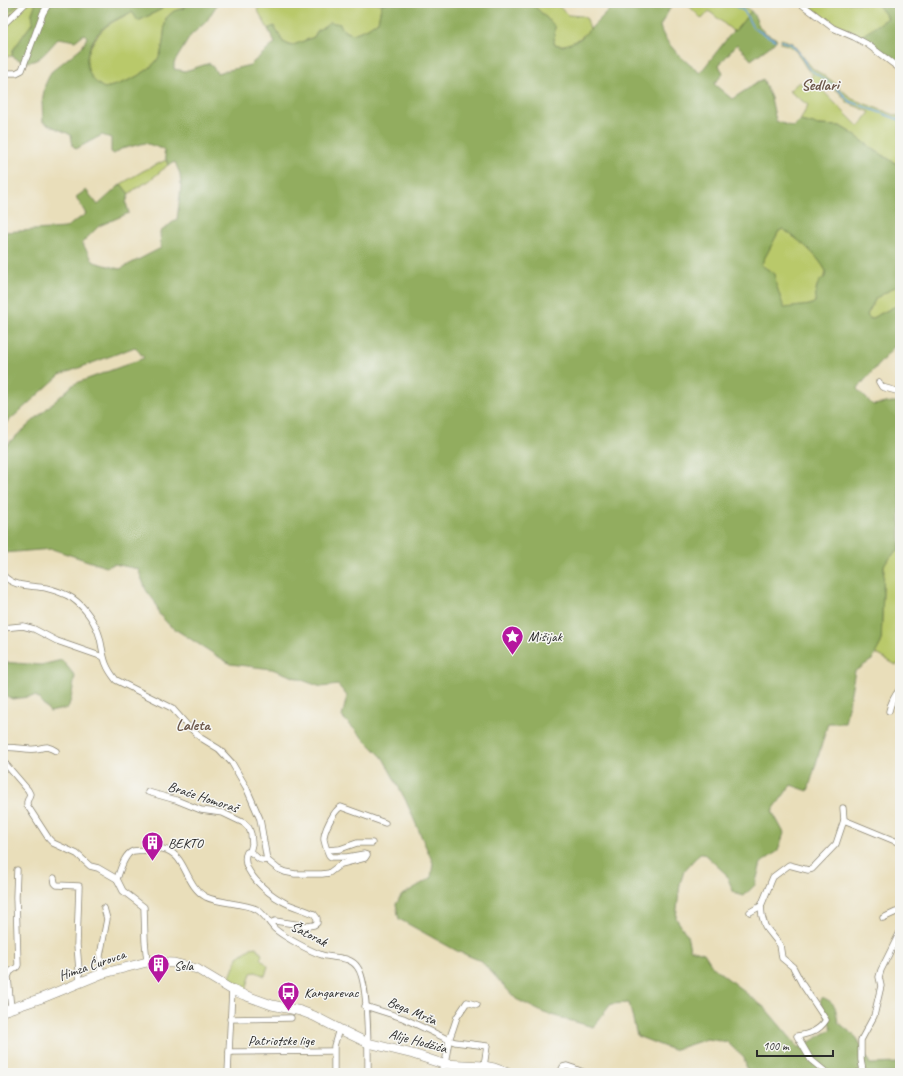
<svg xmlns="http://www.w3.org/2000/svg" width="903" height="1076" viewBox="0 0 903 1076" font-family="Caveat,sans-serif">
<rect width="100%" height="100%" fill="#f6f6f2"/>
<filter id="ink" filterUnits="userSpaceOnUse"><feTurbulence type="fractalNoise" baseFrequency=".025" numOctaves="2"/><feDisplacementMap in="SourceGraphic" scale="8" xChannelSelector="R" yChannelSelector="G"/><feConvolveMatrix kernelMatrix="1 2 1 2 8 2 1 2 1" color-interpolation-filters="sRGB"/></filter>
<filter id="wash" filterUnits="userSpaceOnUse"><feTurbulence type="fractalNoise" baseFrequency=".012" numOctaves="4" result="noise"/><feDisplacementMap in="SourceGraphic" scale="16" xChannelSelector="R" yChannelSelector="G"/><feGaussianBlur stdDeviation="0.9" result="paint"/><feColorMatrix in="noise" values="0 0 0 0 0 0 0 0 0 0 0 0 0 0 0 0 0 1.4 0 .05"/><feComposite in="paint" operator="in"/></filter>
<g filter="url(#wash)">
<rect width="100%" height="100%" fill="#e9deba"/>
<!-- green -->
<g fill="#b9c96b" stroke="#727a4b" fill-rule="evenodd">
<polygon points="20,3 36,3 32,13 33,22 13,50 12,56 3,57 3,18"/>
<path d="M160,3H184V8L174,11L166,18C164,29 164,41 161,52C156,71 122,85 104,88C97,84 91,79 88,71C82,56 96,34 108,25C115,20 125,16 133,12L138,21L162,9Z"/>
<polygon points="264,3 382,3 378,21 368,28 353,34 344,31 317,31 314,37 291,46 283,42 274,27 268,29 257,9"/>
<path d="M531,3H555L568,15L582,16L587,19L590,29C579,40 569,48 553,44L555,26Z"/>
<polygon points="686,3 738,3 751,11 736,30 733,31 709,11 702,19"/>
<polygon points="806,3 875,3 878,5 888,18 862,36 831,22"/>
<path d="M781,39L792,43L812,68L832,81L852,99L900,117V166L876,151L853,134L840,126L818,125L800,121L808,105L789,91L799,82L803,85L813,75C803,68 801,52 789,46C786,44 783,44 780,43ZM828,85L838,91L848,103L870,112L859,127L823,91Z"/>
<polygon points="166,160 168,165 149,181 135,189 129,194 121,184 143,171"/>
<path d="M783,229C801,242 815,252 826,271L825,277C814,283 817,291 815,302L810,305L784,309L776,284L775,274L761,265L779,231Z"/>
<polygon points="900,284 900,304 870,319 867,315 876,298"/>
<polygon points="900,550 900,663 896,665 875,653 881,643 884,565 896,551"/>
<polygon points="256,947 261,953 262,956 260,958 268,966 265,976 256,972 251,973 246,990 228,982 238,957 251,948"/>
</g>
<!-- forest -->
<g fill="#92ad5f" stroke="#5e6c45" fill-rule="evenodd">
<polygon points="3,3 20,3 3,18"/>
<path d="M36,3H160L162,9L138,21L132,12C124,16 114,20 107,25C85,42 77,73 104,88C122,85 156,71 161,52C164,41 164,29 166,18L174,11L184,8V3H218L206,22L191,35L174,63V69L185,71L210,63L217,73L250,65L275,43L268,29L274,26L283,42L291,46L314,37L317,31L330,22L340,24L344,31L353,34L368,28L378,21L382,3H531L555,26L554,44L563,46L580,39L616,3H673L660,26C664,44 686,62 700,73L733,31L736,30L751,11C757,17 757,26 763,31C767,34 773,37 777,39L773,44L751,60L737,44L719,65L723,74L714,84L732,99L763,79L771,98L776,121L793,127L800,121L818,125L840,126L853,134L876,151L900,166V284L876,298L867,315L870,319L900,304V340L857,389L873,405L892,402H900V550L896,551L884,565L881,643L872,660L855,671L845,723H828L808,791L791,785L772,811L784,833L778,851L761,863L755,885L744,896L734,893L726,874L703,853H700L684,871L680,884L676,918L687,935L690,949L704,953L713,967L765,1008L799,1048L832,1029L820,1002L822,997C837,1004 835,1006 838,1022L856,1037L870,1064L900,1063V1073H748L744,1058L727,1042L707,1039L673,1050L637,1036L629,1003L611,1004L593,1027L544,1013L516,999L481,961L457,951L399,919L396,904L402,895L431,878L433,863L405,799L383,758L342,717L347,696L338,685L321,687L272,669L230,664L170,626L159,614L155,602L146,590L138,569L114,564L106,567L52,549L3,553V448L74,384L144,358L135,347L60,375L3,426V232L65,228L86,214L76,197L86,190L98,205L121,184L129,194L126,203L129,213L99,226L82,243L94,262L120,269L161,248L160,232L177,219L181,187L180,174L175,162L168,165L163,149L145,143L121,149L114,154L111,152V138L102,135L76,149L73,146L71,135L43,122L42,102L45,85L51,72L83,46L87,37L84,34L75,41L59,38C43,54 36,71 12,56L13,50L33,22L32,13ZM783,229C801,242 815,252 826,271L825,277C814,283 817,291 815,302L810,305L784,308L776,284L775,274L761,265L779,231Z"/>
<polygon points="875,3 900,3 900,64 862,36 888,18 878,5"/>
<polygon points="62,660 75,676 71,699 68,708 50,712 36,696 12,699 3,694 3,662 41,665"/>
</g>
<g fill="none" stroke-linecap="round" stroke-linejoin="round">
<!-- stream -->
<g stroke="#6ba3da" stroke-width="1.5">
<polyline points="730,3 744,11 753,28 775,40"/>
<polyline points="781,41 791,44 800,54 809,69 833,85 841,92 849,101 900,120"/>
</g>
</g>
</g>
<g filter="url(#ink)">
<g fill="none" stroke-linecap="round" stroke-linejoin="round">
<defs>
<g id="minor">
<polyline points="800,3 833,28 854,37 867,44 900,69"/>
<polyline points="3,25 26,3"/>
<polyline points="3,73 16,73 22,70 43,13 49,3"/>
<polyline points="879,382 882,387 900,392"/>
<path d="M3,575C15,588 30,585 46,588C54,590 64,593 72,598C85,607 96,623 100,638C104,656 103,664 116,680L172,708L187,725L201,738L219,749L232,763L246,787L260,819L267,860C256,861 259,857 250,852H247C238,870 269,894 282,901C292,907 304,909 314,914L317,918V923L314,925L308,926L275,921L270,923"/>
<polyline points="3,628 23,626 34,629 57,641 103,657"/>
<path d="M889,711C891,702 894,696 900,689"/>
<path d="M3,748C14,746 24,750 35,749C39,749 43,747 47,747C51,748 53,749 56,751"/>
<polyline points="3,761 28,790 30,794 27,802 27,805 49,839 53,843 77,854 90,866 98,868 117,879"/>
<polyline points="148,792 176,800 201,810 223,813 244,823 249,828 251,834 252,844 250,852"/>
<polyline points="843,808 844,820 900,843"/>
<polyline points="328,850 340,849 357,843 372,843"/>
<path d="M267,860L278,869L285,872L295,874H322L329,873L341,864L365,858L367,855L364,854L347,857H331L329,855C327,851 325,844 324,840C323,832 334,810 341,807L385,823"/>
<polyline points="54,878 55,883 57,885 79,886 77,945 80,983"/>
<polyline points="750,912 761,906"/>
<polyline points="883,918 896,912 900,912"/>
<path d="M147,962L145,941L144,907L123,891L117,879C120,871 124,854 133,851C137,850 141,851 145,850C151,850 157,848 163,849C187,854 184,885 206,897C218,903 242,903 256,909C265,914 268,922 275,929C284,937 310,951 322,955C334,959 350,955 358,968C369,984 368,1052 368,1073"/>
<polyline points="101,974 100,956 107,919 104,908"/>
<polyline points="365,1006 403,1018 449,1040 455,1042 487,1046 484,1066"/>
<polyline points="11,1009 8,977 10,972 17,967 18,965 16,897 17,870"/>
<polyline points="230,1019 291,1018"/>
<polyline points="229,1052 333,1051"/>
<polyline points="445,1064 449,1040 453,1029 457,1017 467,1002 477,1005"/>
<polyline points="228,1073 232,990"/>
<polyline points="334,1073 334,1046 339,1029"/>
<polyline points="442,1073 443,1064"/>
<polyline points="560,1073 563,1067 567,1066 573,1068 585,1073"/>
<path d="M827,1073L811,1060L797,1036C809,1034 819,1031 826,1020L802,984L793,967L782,958L780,945L765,926L762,916L761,906L773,877L789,865L808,870L812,869L836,844L844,820"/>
<polyline points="857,1073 863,1071 861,1060 861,1040 874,1016 881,986 879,977 881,970 900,932"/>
</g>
<polyline id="primary" points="3,1011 42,998 101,974 147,962 174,963 197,969 232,990 244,995 272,1005 301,1011 314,1016 339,1029 368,1043 413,1054 443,1064 484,1066 494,1068 508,1073"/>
</defs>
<!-- minor casing -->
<use href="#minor" stroke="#8a8472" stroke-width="7"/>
<!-- primary casing -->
<use href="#primary" stroke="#8a8472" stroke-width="10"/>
<!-- minor -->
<use href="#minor" stroke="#fff" stroke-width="5.5"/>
<!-- primary -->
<use href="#primary" stroke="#fff" stroke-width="9"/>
</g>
</g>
<!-- icons -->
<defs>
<symbol id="sight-pin" viewBox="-11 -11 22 30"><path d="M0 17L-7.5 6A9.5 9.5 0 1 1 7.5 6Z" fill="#b5179e" stroke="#f6f6f2"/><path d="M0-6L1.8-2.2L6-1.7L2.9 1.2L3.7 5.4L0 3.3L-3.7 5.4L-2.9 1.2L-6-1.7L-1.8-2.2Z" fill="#fff"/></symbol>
<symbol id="building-pin" viewBox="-11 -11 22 30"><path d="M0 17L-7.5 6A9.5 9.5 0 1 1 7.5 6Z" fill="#b5179e" stroke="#f6f6f2"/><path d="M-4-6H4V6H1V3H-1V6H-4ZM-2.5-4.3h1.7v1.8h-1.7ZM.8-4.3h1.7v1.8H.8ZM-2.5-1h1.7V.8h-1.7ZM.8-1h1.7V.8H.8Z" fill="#fff"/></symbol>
<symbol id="bus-pin" viewBox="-11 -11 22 30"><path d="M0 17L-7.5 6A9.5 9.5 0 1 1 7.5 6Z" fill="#b5179e" stroke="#f6f6f2"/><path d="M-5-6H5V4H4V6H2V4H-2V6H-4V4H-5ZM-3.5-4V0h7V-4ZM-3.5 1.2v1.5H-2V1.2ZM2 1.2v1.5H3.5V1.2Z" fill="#fff"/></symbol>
</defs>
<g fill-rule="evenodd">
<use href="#sight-pin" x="500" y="624" width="25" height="34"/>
<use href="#building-pin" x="140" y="830" width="25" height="34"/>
<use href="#building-pin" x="146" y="952" width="25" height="34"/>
<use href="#bus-pin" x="276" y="980" width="25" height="34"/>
</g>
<g text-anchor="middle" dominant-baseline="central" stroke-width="3" stroke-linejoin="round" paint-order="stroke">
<!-- poi labels -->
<g font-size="14" fill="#2b2b2b" stroke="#f6f6f2" text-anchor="start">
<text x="528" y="636">Mišijak</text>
<text x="168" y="843">BEKTO</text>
<text x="174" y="965">Sela</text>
<text x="304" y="992">Kangarevac</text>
</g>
<!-- street labels -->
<g font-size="14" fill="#2b2b2b" stroke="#f6f6f2">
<text transform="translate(203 797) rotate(18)">Braće Homoraš</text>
<text transform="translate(309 934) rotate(27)">Šatorak</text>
<text transform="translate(92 965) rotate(-19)">Himza Ćurovca</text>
<text transform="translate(412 1011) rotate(23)">Bega Mrša</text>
<text x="281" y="1040">Patriotske lige</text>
<text transform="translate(418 1041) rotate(15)">Alije Hodžića</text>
</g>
<!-- quarter labels -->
<g font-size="16" font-weight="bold" fill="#6c574a" stroke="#f6f6f2">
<text x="820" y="85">Sedlari</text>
<text x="193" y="725">Laleta</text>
</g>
</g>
<!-- margin -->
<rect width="903" height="1076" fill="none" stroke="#f6f6f2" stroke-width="16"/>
<!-- scale -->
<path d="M757 1050v6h76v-6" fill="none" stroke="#2b2b2b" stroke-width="2"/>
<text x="763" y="1050" font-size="12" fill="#2b2b2b" stroke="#f6f6f2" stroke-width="3" paint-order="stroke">100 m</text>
</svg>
